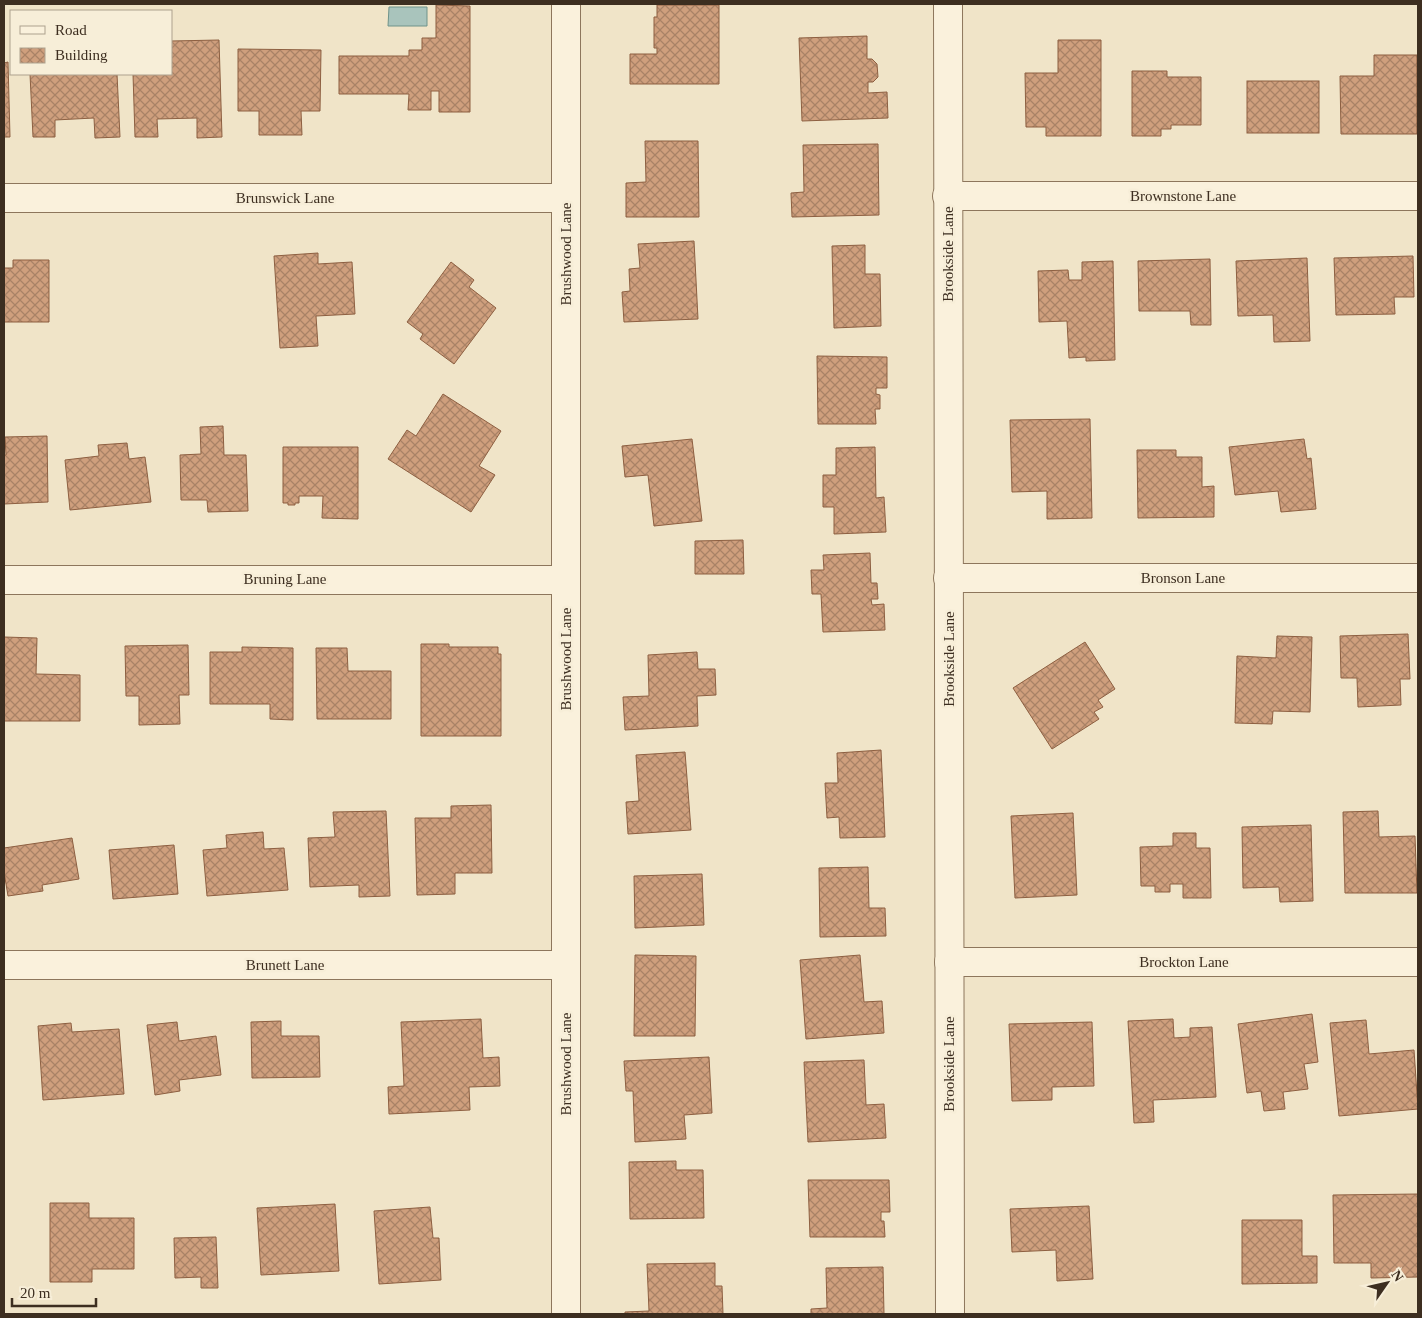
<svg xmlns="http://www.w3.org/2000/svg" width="1422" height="1318" viewBox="0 0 1422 1318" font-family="'Times New Roman',serif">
<defs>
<pattern id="building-cross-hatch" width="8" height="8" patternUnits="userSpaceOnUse" patternTransform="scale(1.25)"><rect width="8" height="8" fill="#cf9f7d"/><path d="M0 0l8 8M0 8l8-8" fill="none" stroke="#a98266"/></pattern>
</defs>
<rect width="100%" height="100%" fill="#f0e4c8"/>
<!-- water -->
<polygon fill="#a9c4bc" stroke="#6f938a" points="389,7 427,7 427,26 388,26"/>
<!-- building -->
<g fill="url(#building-cross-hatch)" stroke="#8d5f41">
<polygon points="436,5 470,6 470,112 439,112 439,91 431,91 431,110 408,110 409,94 339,94 339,56 409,56 409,50 422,50 422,38 436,38"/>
<polygon points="657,5 719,5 719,84 630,84 630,54 657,54 657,48 654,48 654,17 657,17"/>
<polygon points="867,36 867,59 872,59 877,64 878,77 873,82 868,82 868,93 887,92 888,118 802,121 799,38"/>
<polygon points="219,40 222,137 197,138 197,118 157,119 158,137 135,137 133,74 171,74 171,41"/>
<polygon points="1058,40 1101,40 1101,136 1046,136 1046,127 1026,127 1025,73 1058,73"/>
<polygon points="238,49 321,50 320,111 301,111 302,135 259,135 259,111 238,111"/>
<polygon points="1374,55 1417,55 1417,134 1341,134 1340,76 1374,76"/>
<polygon points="8,62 10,137 4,137 4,63"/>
<polygon points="1132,71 1167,71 1167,77 1201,77 1201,125 1171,125 1171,129 1161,129 1161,136 1132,136"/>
<polygon points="30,74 117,74 120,137 95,138 94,118 55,120 55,137 33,137"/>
<rect x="1247" y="81" width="72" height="52"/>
<polygon points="645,141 698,141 699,217 626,217 626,183 646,182"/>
<polygon points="878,144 879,215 792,217 791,193 804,192 803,145"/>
<polygon points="694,241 698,319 624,322 622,292 630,291 629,269 640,268 638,244"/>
<polygon points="865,245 865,274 880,274 881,326 834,328 832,246"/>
<polygon points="318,253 318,264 352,262 355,314 316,316 318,346 280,348 274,256"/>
<polygon points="1413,256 1414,297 1394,297 1395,314 1336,315 1334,258"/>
<polygon points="1307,258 1310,341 1274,342 1273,315 1238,316 1236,261"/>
<polygon points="1210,259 1211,325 1191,325 1190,311 1139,311 1138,261"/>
<polygon points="13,260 49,260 49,322 4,322 4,268 13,268"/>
<polygon points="1113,261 1115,360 1086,361 1086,357 1069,358 1067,321 1039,322 1038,271 1068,270 1069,280 1082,280 1082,262"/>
<polygon points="451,262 474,280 469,287 496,308 454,364 420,339 423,334 407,322"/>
<polygon points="817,356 887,357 887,388 876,388 876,394 880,395 880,409 875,409 876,424 818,424"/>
<polygon points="443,394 501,431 479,466 495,475 471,512 388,459 407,430 416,436"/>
<polygon points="1090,419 1092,518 1047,519 1047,491 1012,492 1010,420"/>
<polygon points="223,426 224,455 246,455 248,511 208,512 207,500 181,500 180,455 201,454 200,427"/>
<polygon points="47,436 48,502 4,504 4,455 6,455 5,437"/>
<polygon points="692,439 702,521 654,526 648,475 625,477 622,446"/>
<polygon points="1304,439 1307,459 1311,458 1316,509 1281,512 1278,491 1235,495 1229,447"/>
<polygon points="127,443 129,459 145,457 151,502 70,510 65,460 99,456 98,445"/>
<polygon points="283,447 358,447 358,519 322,518 323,496 299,496 299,503 295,503 295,505 288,505 288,503 283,503"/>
<polygon points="875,447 876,498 884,497 886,532 834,534 834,507 823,507 823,475 836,475 836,448"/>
<polygon points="1137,450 1176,450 1176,457 1202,457 1202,487 1214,486 1214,517 1138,518"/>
<polygon points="743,540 744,574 695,574 695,541"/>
<polygon points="870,553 871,583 877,583 878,599 871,599 872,605 884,604 885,630 823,632 821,594 812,594 811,570 824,570 823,555"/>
<polygon points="1408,634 1410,679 1400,679 1401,705 1358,707 1357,678 1341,678 1340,636"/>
<polygon points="1277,636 1312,637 1310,712 1273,711 1272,724 1235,723 1237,656 1276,658"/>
<polygon points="4,637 37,638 36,674 80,675 80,721 4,721"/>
<polygon points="1085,642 1115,689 1098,700 1103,707 1094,712 1099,719 1052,749 1013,688"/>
<polygon points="421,644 449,644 449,647 498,647 498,654 501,654 501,736 421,736"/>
<polygon points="188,645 189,695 179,695 180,724 139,725 139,696 126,696 125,646"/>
<polygon points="242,647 293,648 293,720 270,719 270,704 210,704 210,652 242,652"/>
<polygon points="316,648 347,648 348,671 391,671 391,719 317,719"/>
<polygon points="697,652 698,669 715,669 716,695 697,696 698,726 625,730 623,697 649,696 648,655"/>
<polygon points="881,750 885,837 840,838 839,817 827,818 825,783 838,783 837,753"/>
<polygon points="685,752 691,830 628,834 626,802 639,801 636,755"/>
<polygon points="491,805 492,873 455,873 455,894 417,895 415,818 451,818 451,806"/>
<polygon points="386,811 390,896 359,897 359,885 310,887 308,838 335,837 333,812"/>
<polygon points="1378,811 1379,837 1415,836 1417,893 1345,893 1343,812"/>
<polygon points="1073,813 1077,895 1015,898 1011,816"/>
<polygon points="1311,825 1313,901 1280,902 1279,887 1243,888 1242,827"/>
<polygon points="263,832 264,849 284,848 288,890 207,896 203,850 227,848 226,835"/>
<polygon points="1173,833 1196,833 1196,848 1210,848 1211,898 1183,898 1183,884 1170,884 1170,892 1155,892 1155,886 1141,886 1140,847 1173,846"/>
<polygon points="72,838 79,879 42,885 43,891 8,896 4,872 4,848"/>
<polygon points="174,845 178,894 113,899 109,850"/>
<polygon points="868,867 869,908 885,908 886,936 820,937 819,868"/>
<polygon points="702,874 704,925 635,928 634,876"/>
<polygon points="635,955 696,956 695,1036 634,1036"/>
<polygon points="860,955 864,1002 882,1001 884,1033 806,1039 800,960"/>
<polygon points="1312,1014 1318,1062 1304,1064 1308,1089 1283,1092 1285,1109 1264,1111 1261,1091 1247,1093 1238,1024"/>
<polygon points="481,1019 483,1058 499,1057 500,1086 469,1087 470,1110 389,1114 388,1087 404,1086 401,1022"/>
<polygon points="1173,1019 1174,1038 1190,1037 1190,1028 1212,1027 1216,1097 1153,1100 1154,1122 1134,1123 1128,1021"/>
<polygon points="1366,1020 1369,1054 1414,1050 1418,1109 1339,1116 1330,1023"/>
<polygon points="281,1021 281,1036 319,1036 320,1077 252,1078 251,1022"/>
<polygon points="177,1022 179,1041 216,1036 221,1075 179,1080 180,1091 155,1095 147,1025"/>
<polygon points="1092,1022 1094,1086 1052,1087 1052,1100 1012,1101 1009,1024"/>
<polygon points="71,1023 72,1032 119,1029 124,1094 43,1100 38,1026"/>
<polygon points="709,1057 712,1113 684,1115 686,1139 635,1142 633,1091 626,1091 624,1061"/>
<polygon points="864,1060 866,1105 884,1104 886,1138 808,1142 804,1062"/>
<polygon points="676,1161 676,1170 703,1170 704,1218 630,1219 629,1162"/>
<polygon points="808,1180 889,1180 890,1212 881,1212 881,1221 884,1221 885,1237 810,1237"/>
<polygon points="1418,1194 1418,1277 1371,1278 1371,1263 1334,1263 1333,1195"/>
<polygon points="50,1203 89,1203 89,1218 134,1218 134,1269 92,1269 92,1282 50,1282"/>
<polygon points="335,1204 339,1271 261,1275 257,1208"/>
<polygon points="1089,1206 1093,1279 1057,1281 1056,1250 1012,1252 1010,1209"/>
<polygon points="430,1207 433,1238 439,1238 441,1280 379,1284 374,1211"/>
<polygon points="1242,1220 1302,1220 1302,1256 1317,1256 1317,1283 1242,1284"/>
<polygon points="216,1237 218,1288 201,1288 201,1277 175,1278 174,1238"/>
<polygon points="715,1263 715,1286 722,1286 723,1314 625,1314 625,1312 649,1311 647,1264"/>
<polygon points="883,1267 884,1314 811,1314 811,1309 827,1308 826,1268"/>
</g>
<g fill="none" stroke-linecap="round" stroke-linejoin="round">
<defs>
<g id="minor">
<polyline points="948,4 950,1314"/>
<polyline points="947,196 1418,196"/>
<polyline points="4,198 566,198"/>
<polyline points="948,578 1418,578"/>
<polyline points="4,580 566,580"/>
<polyline points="949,962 1418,962"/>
<polyline points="4,965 566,965"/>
<polyline points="566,1314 566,4"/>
</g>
</defs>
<!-- minor casing -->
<use href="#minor" stroke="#8d765c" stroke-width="30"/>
<!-- minor -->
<use href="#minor" stroke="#faf1dc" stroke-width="28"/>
</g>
<g text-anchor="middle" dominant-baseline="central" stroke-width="5" stroke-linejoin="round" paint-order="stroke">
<!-- street labels -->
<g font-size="15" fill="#3d2e20" stroke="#f7eed8">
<text x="1183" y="196">Brownstone Lane</text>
<text x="285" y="198">Brunswick Lane</text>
<text transform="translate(566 254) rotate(-90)">Brushwood Lane</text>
<text transform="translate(948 254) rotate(-90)">Brookside Lane</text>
<text x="1183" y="578">Bronson Lane</text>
<text x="285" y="579">Bruning Lane</text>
<text transform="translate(566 659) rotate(-90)">Brushwood Lane</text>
<text transform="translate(949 659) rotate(-90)">Brookside Lane</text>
<text x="1184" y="962">Brockton Lane</text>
<text x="285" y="965">Brunett Lane</text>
<text transform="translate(566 1064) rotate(-90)">Brushwood Lane</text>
<text transform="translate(949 1064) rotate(-90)">Brookside Lane</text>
</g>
</g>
<!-- border -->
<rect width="1422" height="1318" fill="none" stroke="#3d2e20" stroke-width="10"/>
<!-- legend -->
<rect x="10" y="10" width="162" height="65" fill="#f7eed8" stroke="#ada18e"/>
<rect x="20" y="26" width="25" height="8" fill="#faf1dc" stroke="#ada18e"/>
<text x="55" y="35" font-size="15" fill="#3d2e20">Road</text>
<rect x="20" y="48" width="25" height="15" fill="url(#building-cross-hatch)" stroke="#ada18e"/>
<text x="55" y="60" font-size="15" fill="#3d2e20">Building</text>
<!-- north arrow -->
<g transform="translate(1387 1283) rotate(56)" stroke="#f7eed8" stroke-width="4" paint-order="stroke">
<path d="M0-4L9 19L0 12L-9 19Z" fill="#3d2e20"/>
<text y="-8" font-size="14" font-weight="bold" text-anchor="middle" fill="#3d2e20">N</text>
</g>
<!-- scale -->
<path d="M12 1298v8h84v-8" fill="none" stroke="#3d2e20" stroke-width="2.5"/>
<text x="20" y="1298" font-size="15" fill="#3d2e20" stroke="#f7eed8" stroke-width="4" paint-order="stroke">20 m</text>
</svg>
